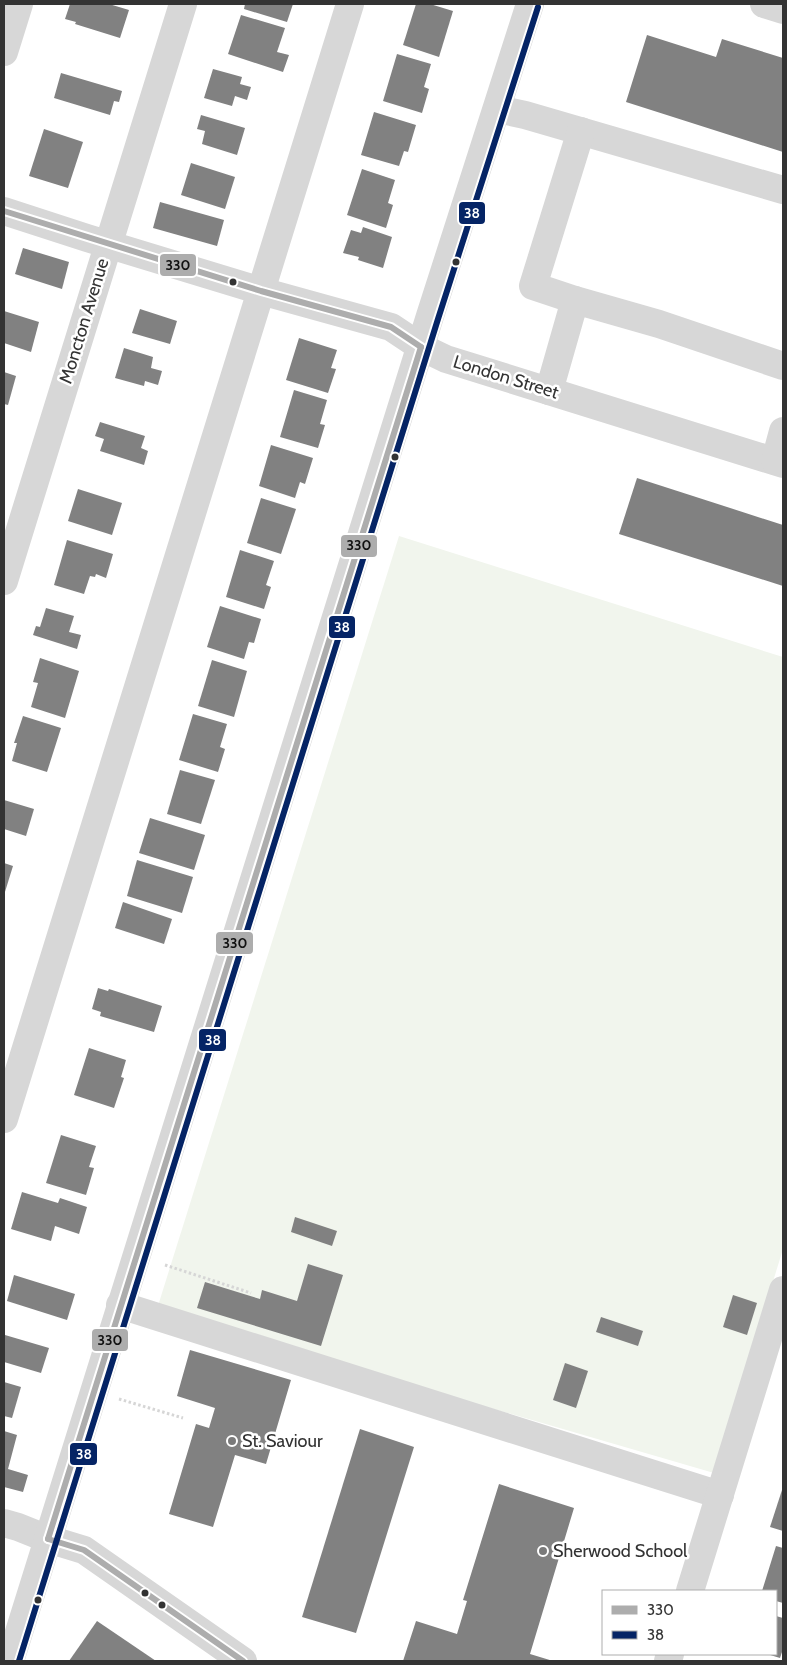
<svg xmlns="http://www.w3.org/2000/svg" width="787" height="1665" viewBox="0 0 787 1665" font-family="Cabin,sans-serif">
<rect width="100%" height="100%" fill="#fff"/>
<!-- green -->
<polygon fill="#f1f5ed" points="399,536 783,657 783,1249 714,1473 315,1357 157,1309"/>
<!-- building -->
<g fill="#818181">
<polygon points="70,4 109,4 129,10 120,38 75,24 76,22 65,19"/>
<polygon points="245,4 293,4 287,22 244,9"/>
<polygon points="416,4 430,4 453,11 439,57 403,45"/>
<polygon points="241,15 285,28 277,52 289,55 283,72 228,54"/>
<polygon points="647,35 716,57 722,39 783,58 783,152 626,102"/>
<polygon points="397,54 431,64 424,87 429,89 422,113 383,101"/>
<polygon points="213,69 242,77 240,84 251,87 247,100 235,96 232,106 204,98"/>
<polygon points="61,73 122,91 119,102 114,101 110,115 54,98"/>
<polygon points="374,112 416,125 408,152 404,151 399,166 361,155"/>
<polygon points="201,115 245,128 237,155 202,144 205,131 197,129"/>
<polygon points="44,129 83,142 68,188 29,176"/>
<polygon points="191,163 235,177 225,209 181,195"/>
<polygon points="362,169 395,180 388,203 393,205 386,228 347,215"/>
<polygon points="160,202 224,220 217,246 153,228"/>
<polygon points="363,227 392,237 383,268 358,260 359,257 343,253 351,230 361,233"/>
<polygon points="23,248 69,262 62,289 15,274"/>
<polygon points="140,309 177,321 170,344 132,333"/>
<polygon points="4,311 39,322 31,352 4,343"/>
<polygon points="299,338 337,350 331,368 336,369 328,393 286,380"/>
<polygon points="124,348 153,357 151,368 162,371 158,385 145,381 144,386 115,378"/>
<polygon points="4,372 16,376 8,405 4,404"/>
<polygon points="294,390 327,400 320,424 325,425 318,448 280,437"/>
<polygon points="100,422 145,436 141,448 148,451 144,465 100,451 104,439 95,436"/>
<polygon points="271,445 313,458 305,484 300,482 295,498 259,486"/>
<polygon points="637,478 783,525 783,586 619,534"/>
<polygon points="78,489 122,503 112,535 68,521"/>
<polygon points="261,498 296,509 281,554 247,543"/>
<polygon points="67,540 113,554 106,578 96,574 95,577 90,576 84,594 54,585"/>
<polygon points="240,550 274,561 266,585 271,587 264,609 226,597"/>
<polygon points="220,606 261,619 254,643 249,642 244,659 207,647"/>
<polygon points="46,608 74,616 69,632 81,635 77,649 33,635 36,626 40,627"/>
<polygon points="40,658 79,671 65,718 31,707 38,683 33,682"/>
<polygon points="212,660 247,671 234,717 198,706"/>
<polygon points="193,714 227,724 220,747 225,749 218,772 179,760"/>
<polygon points="23,716 61,728 47,772 12,761 17,743 14,743"/>
<polygon points="180,770 215,780 201,824 167,814"/>
<polygon points="4,800 34,809 26,836 4,829"/>
<polygon points="150,818 205,835 194,870 139,853"/>
<polygon points="137,860 193,877 182,913 127,896"/>
<polygon points="4,863 13,866 4,895"/>
<polygon points="123,902 172,919 164,944 115,928"/>
<polygon points="98,988 108,991 109,989 162,1006 154,1032 100,1016 101,1012 92,1009"/>
<polygon points="89,1048 126,1060 121,1077 124,1078 114,1108 74,1095"/>
<polygon points="61,1135 96,1146 89,1167 94,1168 86,1195 46,1183"/>
<polygon points="22,1192 58,1203 60,1198 87,1207 79,1234 55,1226 51,1241 11,1229"/>
<polygon points="295,1217 337,1231 332,1246 291,1232"/>
<polygon points="308,1264 343,1275 321,1346 197,1308 205,1282 260,1299 262,1290 297,1301"/>
<polygon points="14,1275 75,1294 67,1320 7,1301"/>
<polygon points="733,1295 757,1303 747,1335 723,1327"/>
<polygon points="601,1317 643,1331 638,1346 596,1332"/>
<polygon points="5,1335 49,1348 41,1373 4,1362"/>
<polygon points="190,1350 291,1380 266,1464 235,1455 213,1527 169,1514 196,1424 209,1428 215,1408 177,1396"/>
<polygon points="565,1363 588,1371 576,1408 553,1400"/>
<polygon points="4,1382 21,1387 12,1418 4,1416"/>
<polygon points="360,1429 414,1447 356,1633 302,1617"/>
<polygon points="4,1431 17,1435 8,1469 28,1475 23,1492 4,1487"/>
<polygon points="499,1484 574,1508 530,1654 553,1661 403,1661 416,1621 457,1634 467,1601 463,1600"/>
<polygon points="782,1490 783,1491 783,1531 770,1527"/>
<polygon points="776,1546 783,1548 783,1603 776,1601 776,1591 762,1591"/>
<polygon points="776,1616 783,1618 783,1649 780,1658 767,1654 776,1654"/>
<polygon points="97,1621 156,1661 69,1661"/>
</g>
<g fill="none" stroke-linecap="round" stroke-linejoin="round">
<!-- path -->
<g stroke="#d6d6d6" stroke-width="3" stroke-dasharray="2.5 2.5" stroke-linecap="butt">
<polyline points="165,1265 251,1293"/>
<polyline points="119,1399 183,1418"/>
</g>
<!-- minor -->
<g stroke="#d7d7d7" stroke-width="28">
<polyline points="764,4 783,10"/>
<polyline points="4,52 19,4"/>
<polyline points="497,109 525,115 783,190"/>
<polyline points="4,211 87,238 261,291 391,327 421,347 446,359 783,464"/>
<polyline points="575,300 533,286 581,131"/>
<polyline points="549,391 575,300 659,324 783,366"/>
<polyline points="775,461 783,431"/>
<polyline points="4,581 183,4"/>
<polyline points="4,1119 350,4"/>
<polyline points="120,1305 720,1495"/>
<polyline points="4,1523 18,1527 48,1539 84,1550 243,1661"/>
<polyline points="690,1591 783,1290"/>
<polyline points="10,1661 430,316 530,4"/>
<polyline points="668,1661 670,1654"/>
</g>
<defs>
<g id="bus-1">
<polyline points="4,211 261,291 391,327 421,347"/>
<polyline points="48,1539 421,347"/>
<polyline points="48,1539 84,1550 243,1661"/>
</g>
<polyline id="bus-2" points="19,1661 438,319 538,7"/>
</defs>
<!-- bus-1 casing -->
<use href="#bus-1" stroke="#fff" stroke-width="10"/>
<!-- bus-2 casing -->
<use href="#bus-2" stroke="#fff" stroke-width="10"/>
<!-- bus-1 -->
<use href="#bus-1" stroke="#adadad" stroke-width="6"/>
<!-- bus-2 -->
<use href="#bus-2" stroke="#052465" stroke-width="6"/>
</g>
<!-- markers -->
<g fill="#333" stroke="#fff" stroke-width="2">
<circle cx="456" cy="262" r="4.5"/>
<circle cx="233" cy="282" r="4.5"/>
<circle cx="395" cy="457" r="4.5"/>
<circle cx="145" cy="1593" r="4.5"/>
<circle cx="38" cy="1600" r="4.5"/>
<circle cx="162" cy="1605" r="4.5"/>
</g>
<g fill="#7a7a7a" stroke="#fff" stroke-width="2">
<circle cx="232" cy="1441" r="5"/>
<circle cx="543" cy="1551" r="5"/>
</g>
<g text-anchor="middle" dominant-baseline="central" stroke-width="5" stroke-linejoin="round" paint-order="stroke">
<!-- street labels -->
<g font-size="18" fill="#333" stroke="#fff">
<text transform="translate(84 321) rotate(-73)">Moncton Avenue</text>
<text transform="translate(506 377) rotate(17)">London Street</text>
</g>
<!-- poi labels -->
<g font-size="18" fill="#333" stroke="#fff" text-anchor="start">
<text x="242" y="1441">St. Saviour</text>
<text x="553" y="1551">Sherwood School</text>
</g>
</g>
<g stroke="#fff" stroke-width="2">
<rect x="458" y="201" width="28" height="24" rx="5" fill="#052465"/>
<rect x="159" y="253" width="38" height="24" rx="5" fill="#adadad"/>
<rect x="340" y="534" width="38" height="24" rx="5" fill="#adadad"/>
<rect x="328" y="615" width="28" height="24" rx="5" fill="#052465"/>
<rect x="215" y="931" width="39" height="24" rx="5" fill="#adadad"/>
<rect x="198" y="1028" width="29" height="24" rx="5" fill="#052465"/>
<rect x="91" y="1328" width="38" height="24" rx="5" fill="#adadad"/>
<rect x="69" y="1442" width="29" height="24" rx="5" fill="#052465"/>
</g>
<g font-size="14" text-anchor="middle" font-weight="bold" fill="#fff">
<text x="472" y="218">38</text>
<text x="342" y="632">38</text>
<text x="213" y="1045">38</text>
<text x="84" y="1459">38</text>
</g>
<g font-size="14" text-anchor="middle" font-weight="bold" fill="#111">
<text x="178" y="270">330</text>
<text x="359" y="550">330</text>
<text x="235" y="948">330</text>
<text x="110" y="1345">330</text>
</g>
<!-- border -->
<rect width="787" height="1665" fill="none" stroke="#333333" stroke-width="10"/>
<!-- legend -->
<rect x="602" y="1590" width="175" height="65" fill="#ffffff" stroke="#adadad"/>
<rect x="612" y="1606" width="25" height="8" fill="#adadad" stroke="#adadad"/>
<text x="647" y="1615" font-size="15" fill="#333333">330</text>
<rect x="612" y="1631" width="25" height="8" fill="#052465" stroke="#adadad"/>
<text x="647" y="1640" font-size="15" fill="#333333">38</text>
</svg>
